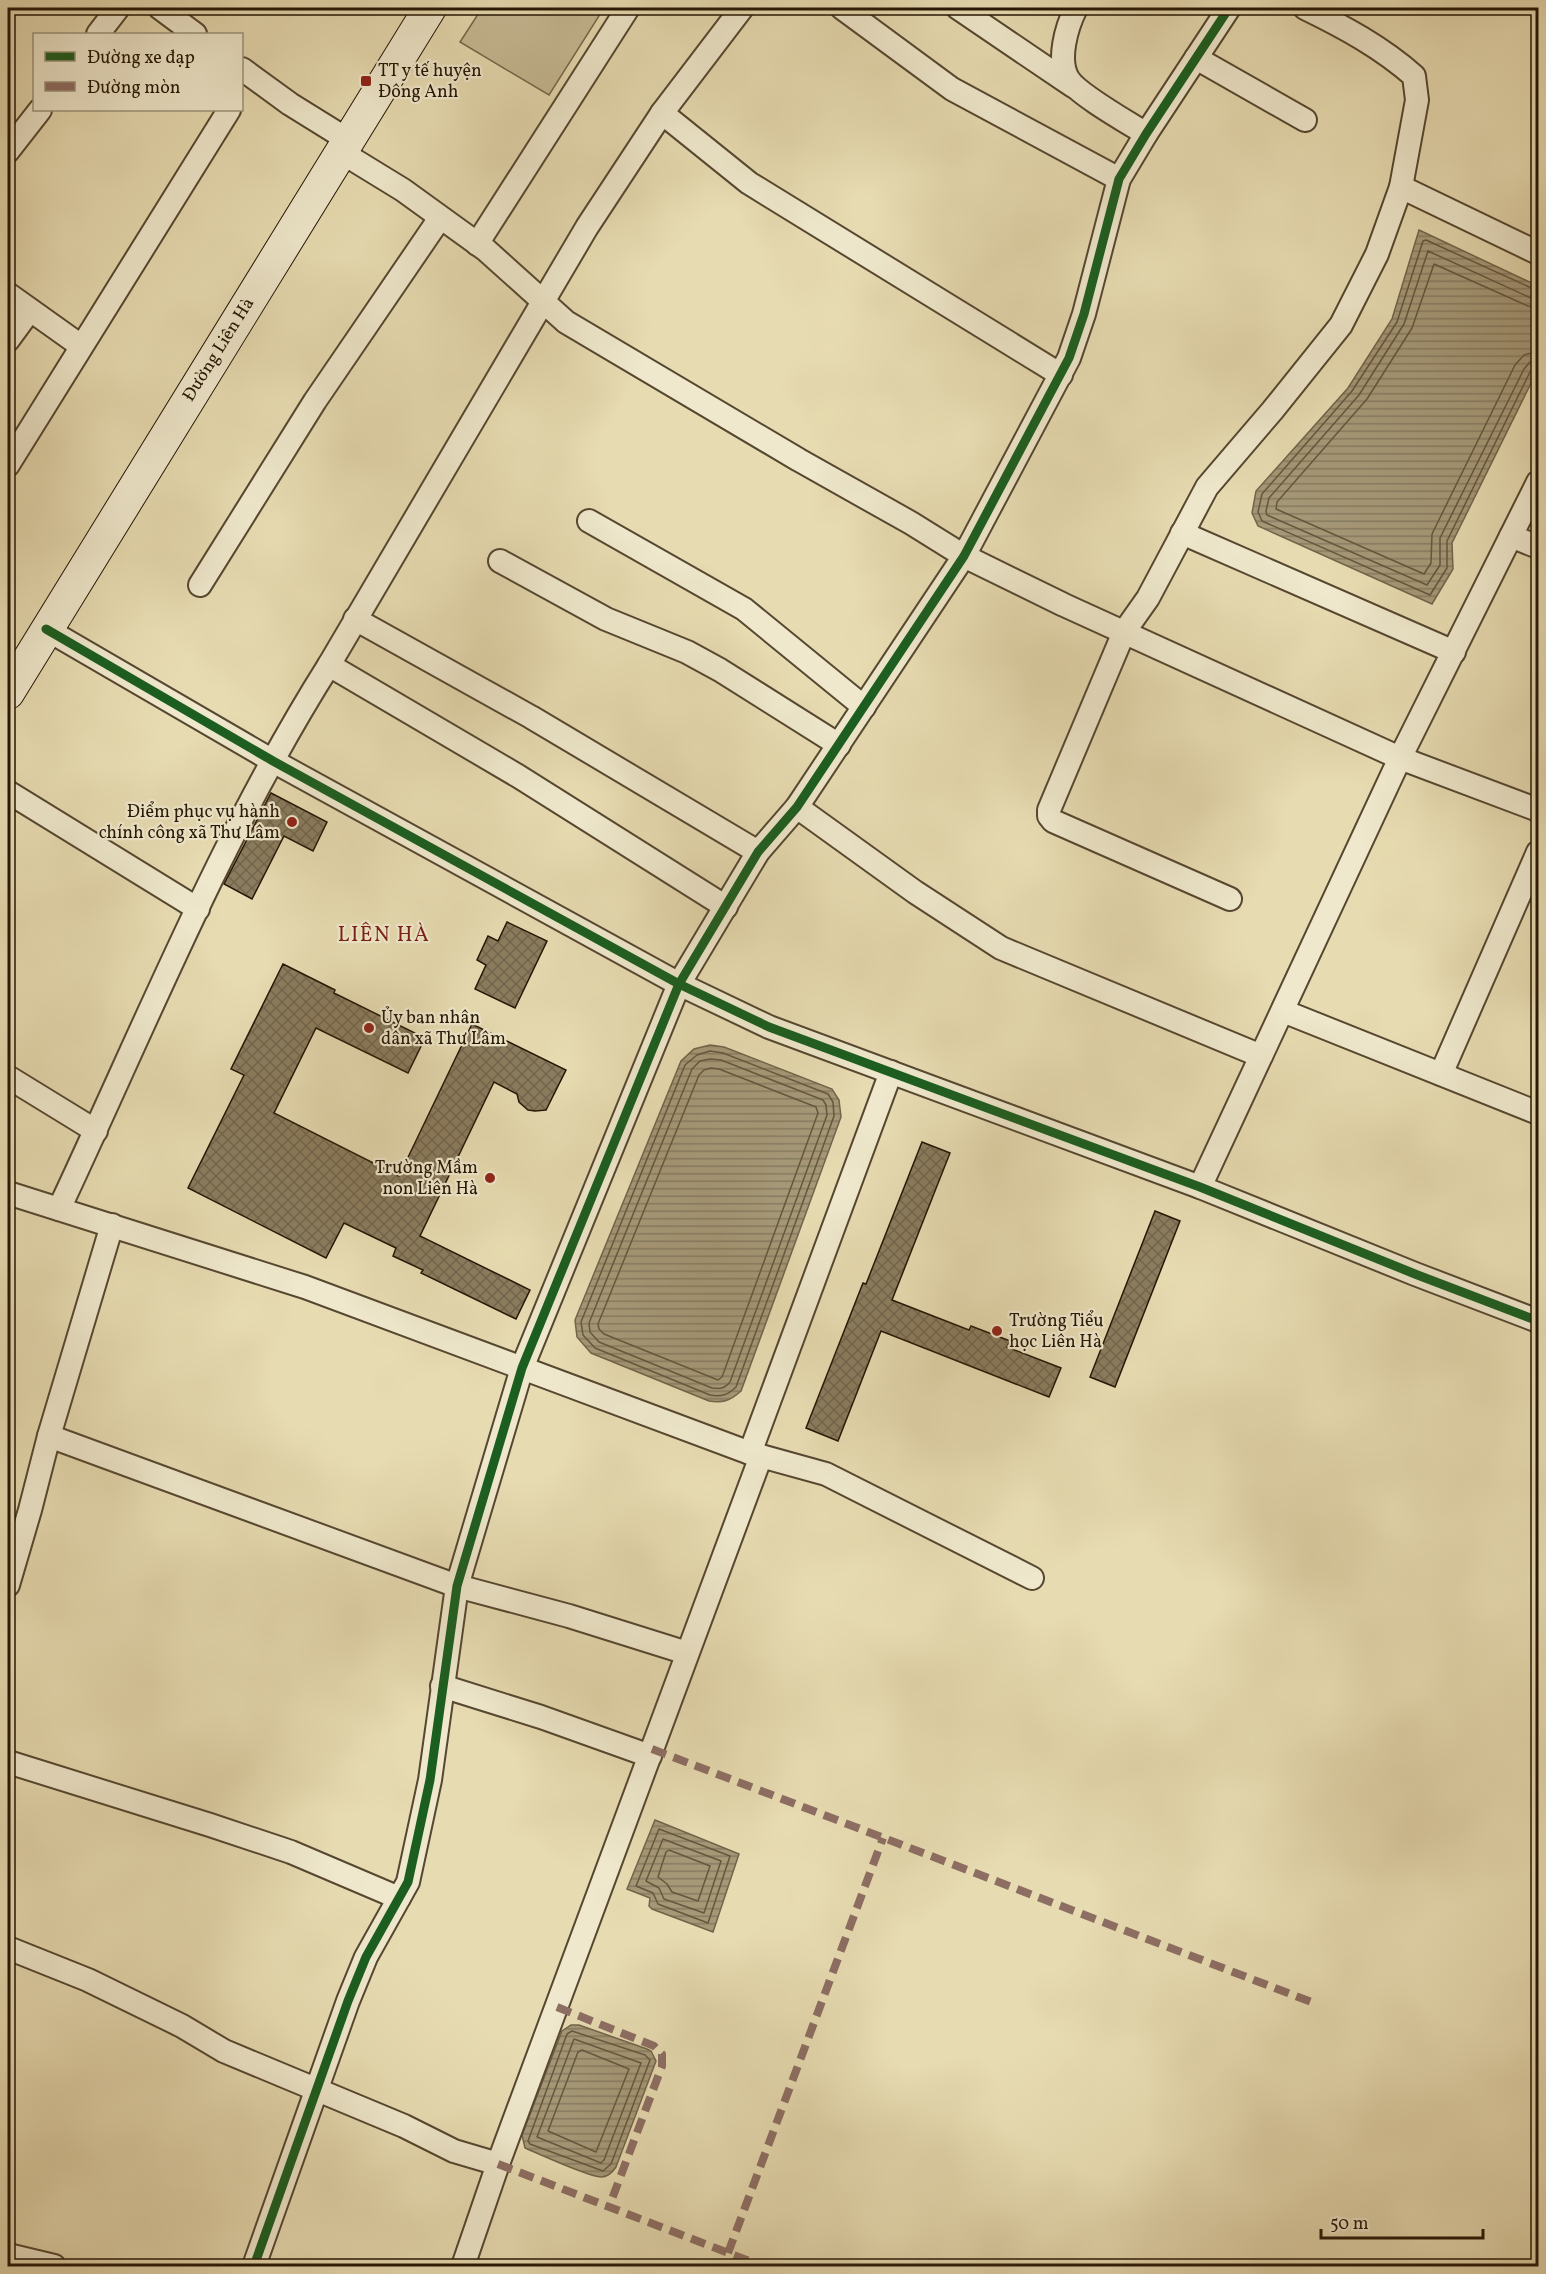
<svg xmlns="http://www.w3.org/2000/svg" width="1546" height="2274" viewBox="0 0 1546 2274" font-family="Vollkorn,serif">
<defs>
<pattern id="water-rules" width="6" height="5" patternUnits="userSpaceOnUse" patternTransform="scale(1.5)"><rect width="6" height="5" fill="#a59877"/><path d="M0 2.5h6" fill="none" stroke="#867b60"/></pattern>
<pattern id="building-cross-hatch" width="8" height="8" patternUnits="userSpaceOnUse" patternTransform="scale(1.5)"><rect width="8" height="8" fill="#8a7c5e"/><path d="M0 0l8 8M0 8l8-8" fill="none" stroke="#71654c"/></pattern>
</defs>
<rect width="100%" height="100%" fill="#e7dbb1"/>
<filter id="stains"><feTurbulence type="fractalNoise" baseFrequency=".00333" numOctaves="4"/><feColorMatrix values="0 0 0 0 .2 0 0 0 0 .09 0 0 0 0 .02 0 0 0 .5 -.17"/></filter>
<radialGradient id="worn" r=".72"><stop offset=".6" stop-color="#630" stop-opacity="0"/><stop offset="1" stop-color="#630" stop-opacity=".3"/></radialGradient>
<!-- park -->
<polygon fill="#c6ba94" stroke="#76684c" stroke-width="1.5" points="482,8 604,8 549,95 460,42"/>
<!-- water -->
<g fill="url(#water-rules)" stroke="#726449" stroke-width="1.5">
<polygon points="1419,230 1538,286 1538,369 1452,543 1453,569 1432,604 1258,526 1252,513 1256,491 1348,388 1392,319"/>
<path d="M710,1045L724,1047L832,1089L839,1100L841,1117L741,1391C730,1401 723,1403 709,1401L591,1353L577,1337L575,1320L681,1061L694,1049Z"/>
<polygon points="655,1820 739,1854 713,1932 652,1909 649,1906 650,1898 627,1889"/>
<path d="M571,2025H579L647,2049L651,2051L656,2061L616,2167C612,2173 608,2177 601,2177C589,2177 539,2154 525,2148L522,2135L562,2031Z"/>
</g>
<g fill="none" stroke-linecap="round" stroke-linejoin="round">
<!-- shore -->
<g stroke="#65573e" stroke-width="1.5">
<polyline points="1538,291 1426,240 1423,241 1397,322 1352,391 1262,494 1258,512 1262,521 1430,595 1447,568 1447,541 1530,372 1538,368"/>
<polyline points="1538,299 1531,298 1428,251 1404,324 1359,395 1269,498 1266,511 1267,515 1427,585 1440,565 1440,538 1524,369 1530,362 1538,360"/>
<polyline points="1538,308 1528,306 1434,264 1412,328 1367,399 1277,502 1276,509 1424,574 1431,563 1432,534 1515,365 1524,355 1538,351"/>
<path d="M710,1051L723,1053L828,1094L833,1102L834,1116L736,1387C728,1395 721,1397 710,1395L595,1348L583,1335L581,1322L685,1065L697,1055Z"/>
<path d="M710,1059L721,1060L823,1100L826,1105L827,1115L730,1382C724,1389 720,1389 712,1388L599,1342L590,1332L589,1323L692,1069L700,1061Z"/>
<polygon points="711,1068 719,1069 816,1107 818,1113 722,1377 718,1380 604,1334 599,1329 598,1324 699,1075 704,1070"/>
<polygon points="659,1829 730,1856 708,1923 658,1904 653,1893 636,1886"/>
<polygon points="663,1839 721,1861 704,1913 664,1899 659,1888 646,1881"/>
<polygon points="669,1850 710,1866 698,1901 672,1892 667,1884 658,1877 666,1852"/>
<polygon points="572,2031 645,2055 650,2060 611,2164 603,2171 530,2144 528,2141 567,2034"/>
<polygon points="574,2039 641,2063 604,2160 601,2163 537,2137"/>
<polygon points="582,2050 629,2069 596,2152 548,2131 578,2052"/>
</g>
</g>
<!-- building -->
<g fill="url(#building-cross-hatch)" stroke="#251605" stroke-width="1.5">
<polygon points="271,793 327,822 313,851 284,836 252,899 224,884"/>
<polygon points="507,922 547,941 515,1008 475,989 486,965 477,960 488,936 498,941"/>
<polygon points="283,964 335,990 334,993 425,1038 408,1073 316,1028 274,1113 399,1176 472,1024 566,1070 546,1110 535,1111 528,1110 519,1102 517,1094 494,1082 420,1236 530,1290 516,1319 421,1273 423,1270 393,1256 396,1248 344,1223 326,1258 188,1188 244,1075 231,1069"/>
<polygon points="922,1142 950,1153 892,1300 969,1330 971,1326 1010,1341 1007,1347 1061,1368 1049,1397 881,1331 838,1441 806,1428 863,1283 866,1284"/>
<polygon points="1155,1211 1180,1221 1115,1387 1090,1377"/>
</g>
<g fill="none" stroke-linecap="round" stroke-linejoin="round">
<defs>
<g id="street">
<polyline points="160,8 195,34"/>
<polyline points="842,8 952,89 1119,179"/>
<polyline points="958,8 1073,86"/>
<path d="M1076,8C1067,26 1056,61 1069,80C1079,95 1129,123 1146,134"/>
<polyline points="98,34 118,8"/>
<polyline points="1196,58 1305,120"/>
<polyline points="242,69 290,104 348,140"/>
<polyline points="662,113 749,183 1061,375"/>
<polyline points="8,151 40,110"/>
<polyline points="341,152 403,190 486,250 566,322 799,460 911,523 964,556 1064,605 1400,758 1538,810"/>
<polyline points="1401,187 1538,253"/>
<polyline points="477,244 628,8"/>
<polyline points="8,294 81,346"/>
<polyline points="8,340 30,310"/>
<polyline points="8,465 229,110"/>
<polyline points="589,521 744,609 864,707"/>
<polyline points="1182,533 1454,652"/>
<polyline points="1511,536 1538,547"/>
<polyline points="500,561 606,619 687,652 720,670 839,745"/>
<polyline points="200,585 315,401 440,218"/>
<polyline points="355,619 531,717 758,852"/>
<polyline points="46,629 273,761 679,984 769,1027 1200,1187 1415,1274 1538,1321"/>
<polyline points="329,665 518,776 726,907"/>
<polyline points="8,792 198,909"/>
<polyline points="797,807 915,892 1001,948 1261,1056"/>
<path d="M1230,899L1053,821L1049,816V810L1124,632L1148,598L1207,487L1272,411L1341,325L1377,254L1401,187L1417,100L1414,76C1381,47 1344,27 1305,8"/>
<polyline points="1283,1011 1538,1113"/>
<polyline points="1441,1074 1538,852"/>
<polyline points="8,1077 96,1131"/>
<polyline points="1200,1187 1400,758 1538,482"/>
<polyline points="8,1193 305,1287 750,1453 826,1474 1032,1578"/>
<path d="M59,1209C145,1026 221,836 329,665L587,227L662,113L742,8"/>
<polyline points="49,1436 457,1586 569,1616 687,1653"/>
<polyline points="750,1453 891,1072"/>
<polyline points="8,1585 30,1510 49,1436 112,1225"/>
<polyline points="442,1686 541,1717 650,1756"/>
<polyline points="8,1762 210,1825 291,1852 399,1898"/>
<polyline points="8,1948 88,1980 182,2026 224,2051 404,2126 454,2151 498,2164"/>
<polyline points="8,2255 54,2266"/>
<polyline points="254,2266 348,2001 366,1957 408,1882 430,1780 457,1586 522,1368 679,984 758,852 797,807 964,556 1069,358 1084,314 1119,179 1146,134 1229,8"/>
<polyline points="463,2266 498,2164 761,1456"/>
</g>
<polyline id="secondary" points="8,693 430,8"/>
</defs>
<!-- street casing -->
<use href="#street" stroke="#564730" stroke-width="26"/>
<!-- secondary casing -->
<use href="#secondary" stroke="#251605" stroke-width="34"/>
<!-- street -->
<use href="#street" stroke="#efe8cc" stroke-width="22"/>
<!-- secondary -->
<use href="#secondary" stroke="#efe8cc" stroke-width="32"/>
<!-- quiet -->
<g stroke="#8d6e63" stroke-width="8" stroke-dasharray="15 8" stroke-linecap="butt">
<polyline points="652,1749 1314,2003"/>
<polyline points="557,2007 654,2046 662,2054 662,2066 609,2207"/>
<polyline points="498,2164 762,2266"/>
<polyline points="728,2253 883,1838"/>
</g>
<defs>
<g id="cycleway">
<polyline points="46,629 273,761 679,984 769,1027 1200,1187 1415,1274 1538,1321"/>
<polyline points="254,2266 348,2001 366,1957 408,1882 430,1780 457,1586 522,1368 679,984 758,852 797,807 964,556 1069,358 1084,314 1119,179 1146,134 1229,8"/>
</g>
</defs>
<!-- cycleway casing -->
<use href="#cycleway" stroke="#efe8cc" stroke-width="13"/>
<!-- cycleway -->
<use href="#cycleway" stroke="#1b5e20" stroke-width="9"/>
</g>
<!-- markers -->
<g fill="#8f2418" stroke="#efe8cc" stroke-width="2">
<rect x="360" y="75" width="12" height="12" rx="3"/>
<circle cx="292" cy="822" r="6"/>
<circle cx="369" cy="1028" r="6"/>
<circle cx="490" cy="1178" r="6"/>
<circle cx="997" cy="1331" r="6"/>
</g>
<g text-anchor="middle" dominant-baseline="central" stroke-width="4.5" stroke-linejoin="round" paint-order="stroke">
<!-- poi labels -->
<g font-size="18" fill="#251605" stroke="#efe8cc" text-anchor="start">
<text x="378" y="71">TT y tế huyện<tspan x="378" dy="21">Đông Anh</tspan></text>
<text x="280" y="812" text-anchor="end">Điểm phục vụ hành<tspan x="280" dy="21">chính công xã Thư Lâm</tspan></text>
<text x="381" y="1018">Ủy ban nhân<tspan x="381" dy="21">dân xã Thư Lâm</tspan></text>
<text x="478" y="1168" text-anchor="end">Trường Mầm<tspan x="478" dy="21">non Liên Hà</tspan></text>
<text x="1009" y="1321">Trường Tiểu<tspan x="1009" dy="21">học Liên Hà</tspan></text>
</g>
<!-- street labels -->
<g font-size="18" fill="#251605" stroke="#efe8cc">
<text transform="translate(219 350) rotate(-58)">Đường Liên Hà</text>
</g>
<!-- quarter labels -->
<g font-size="21" letter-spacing="1.5" fill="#7a1f14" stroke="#efe8cc">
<text x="384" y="935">LIÊN HÀ</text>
</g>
</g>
<!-- margin -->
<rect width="1546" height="2274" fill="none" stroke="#e7dbb1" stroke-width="30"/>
<rect x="9" y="9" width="1528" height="2256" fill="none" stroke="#251605" stroke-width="3"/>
<rect x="15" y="15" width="1516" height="2244" fill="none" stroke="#251605" stroke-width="1.5"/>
<!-- legend -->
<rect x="33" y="33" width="210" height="78" fill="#efe8cc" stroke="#9e947c" stroke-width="1.5"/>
<rect x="45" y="52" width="30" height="9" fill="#1b5e20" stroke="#9e947c" stroke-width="1.5"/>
<text x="87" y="63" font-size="18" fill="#251605">Đường xe đạp</text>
<rect x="45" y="82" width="30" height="9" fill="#8d6e63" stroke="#9e947c" stroke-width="1.5"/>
<text x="87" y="93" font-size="18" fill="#251605">Đường mòn</text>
<!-- scale -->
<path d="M1321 2229v9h162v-9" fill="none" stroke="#251605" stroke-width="3"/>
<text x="1330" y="2229" font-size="18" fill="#251605" stroke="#efe8cc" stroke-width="4.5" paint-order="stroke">50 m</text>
<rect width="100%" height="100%" filter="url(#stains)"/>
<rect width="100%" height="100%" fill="url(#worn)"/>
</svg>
